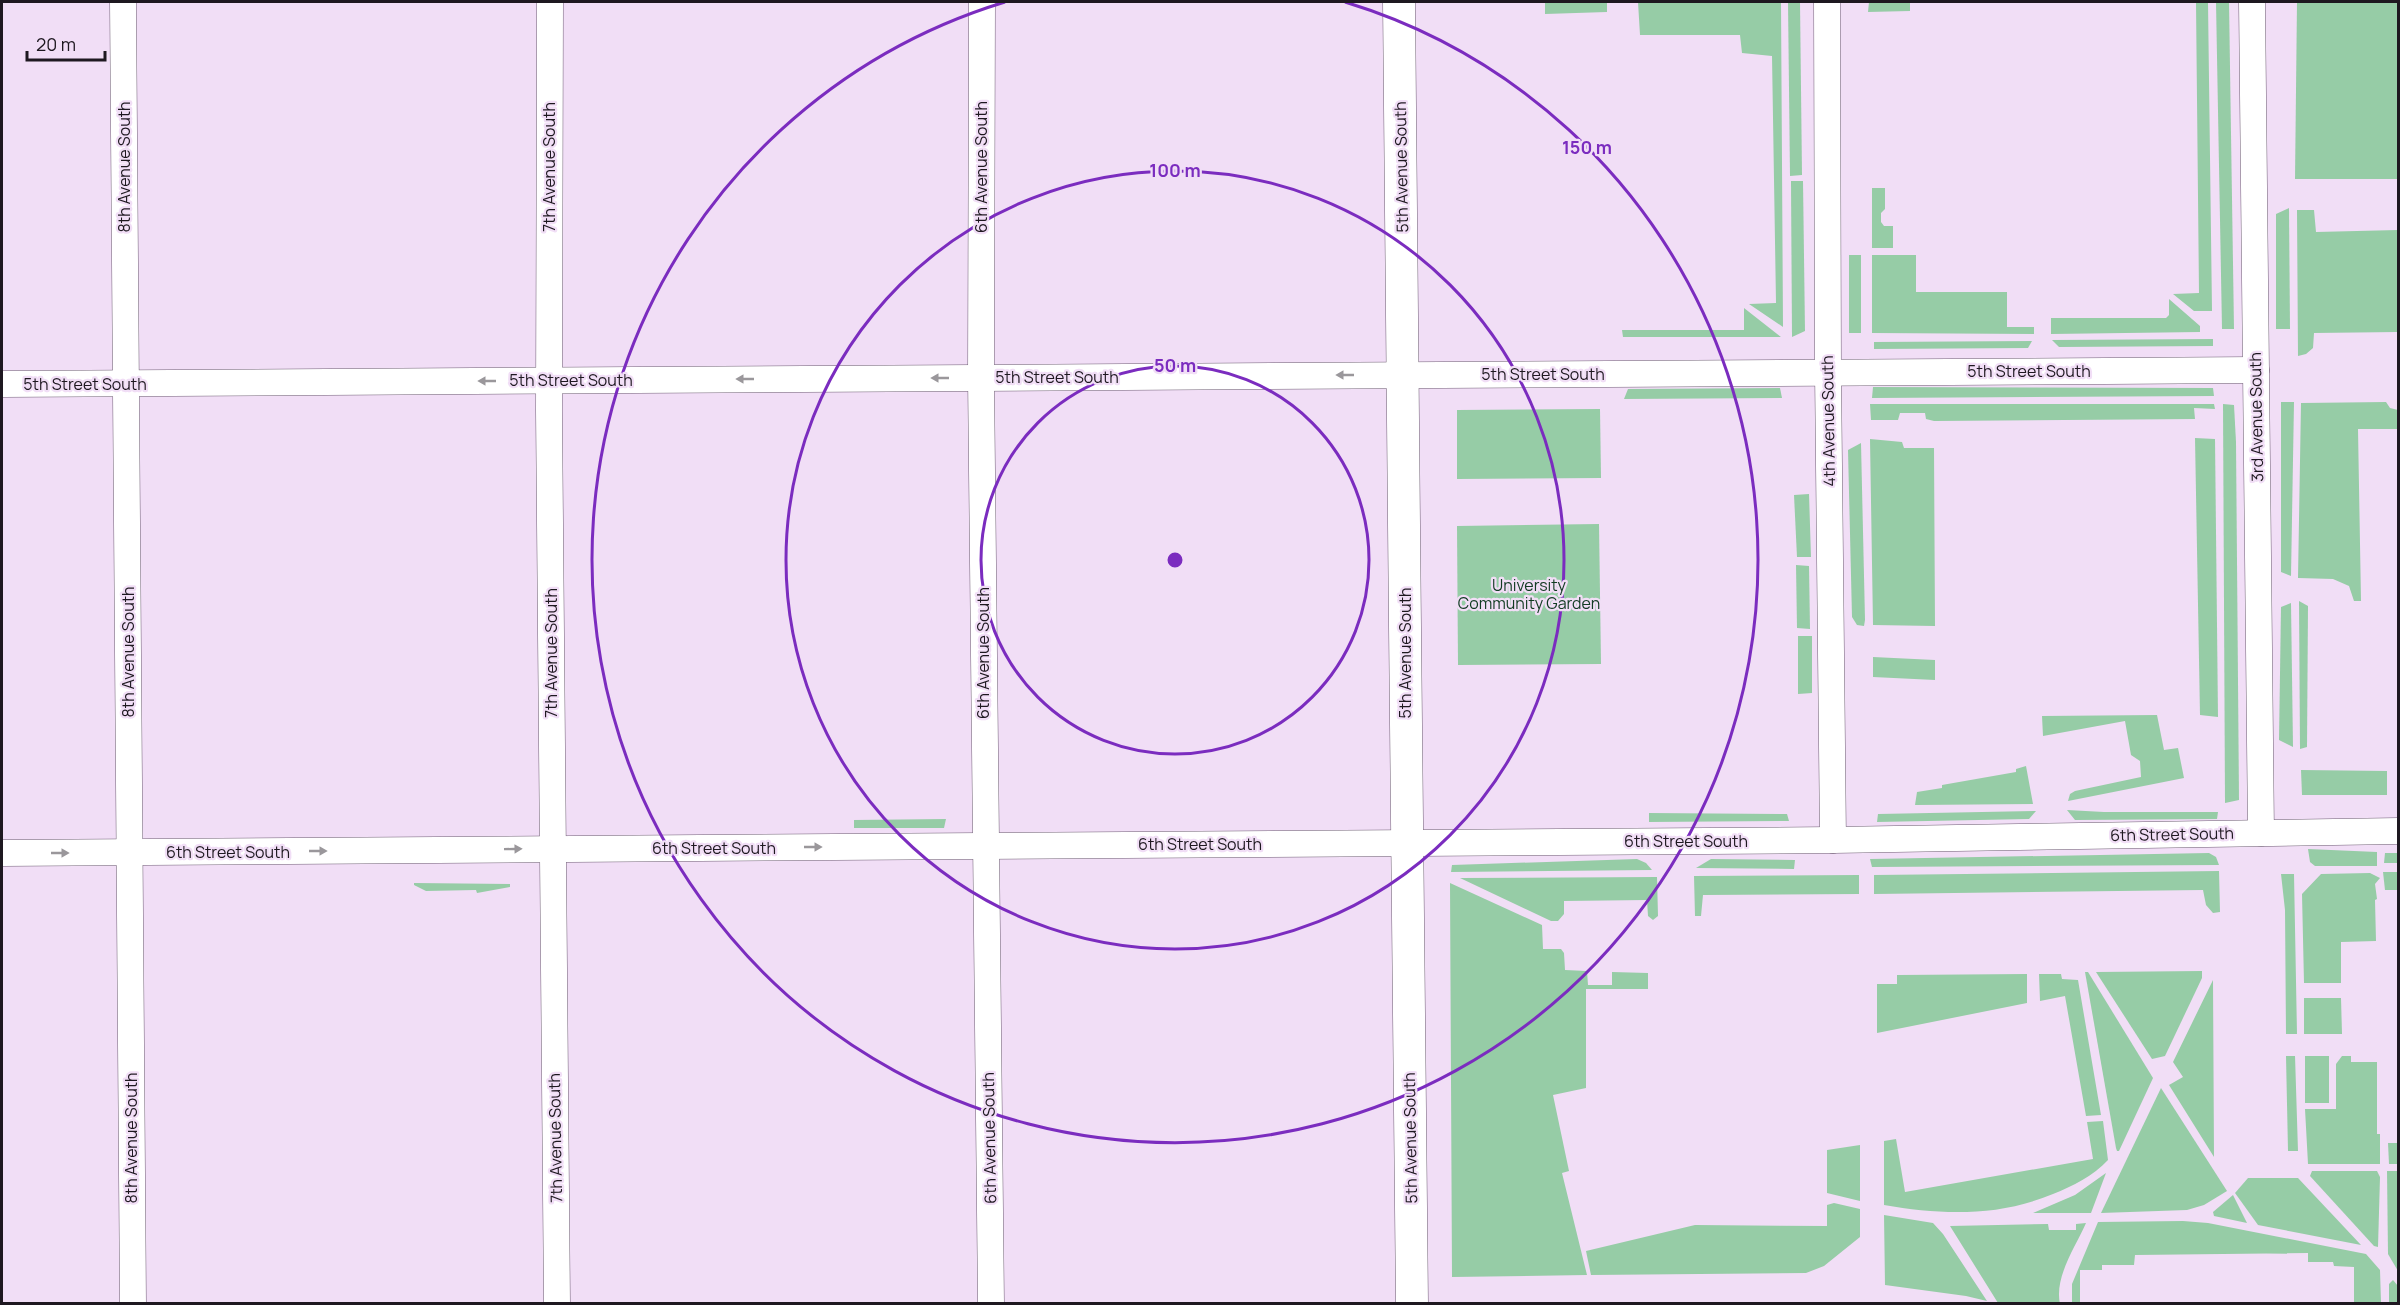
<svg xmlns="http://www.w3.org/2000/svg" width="2400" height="1305" viewBox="0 0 2400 1305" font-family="Manrope,sans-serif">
<rect width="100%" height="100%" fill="#f1def6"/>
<!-- green -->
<g fill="#96cca6">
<polygon points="1545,2 1607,2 1607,12 1545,14"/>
<polygon points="1638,2 1781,2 1783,327 1749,304 1776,303 1772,56 1742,53 1740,35 1640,35"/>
<polygon points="1788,2 1800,2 1802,175 1790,176"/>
<polygon points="1869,2 1910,2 1910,11 1868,12"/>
<polygon points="2196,2 2208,2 2212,311 2194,311 2173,294 2199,293"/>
<polygon points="2216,2 2229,2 2234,329 2222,329"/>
<polygon points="2297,2 2398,2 2398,179 2295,179"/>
<polygon points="1791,181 1803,181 1805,331 1792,337"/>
<polygon points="1872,188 1885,188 1885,209 1881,213 1881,222 1884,226 1893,226 1893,248 1872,248"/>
<polygon points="2289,208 2290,329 2276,329 2276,214"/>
<polygon points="2297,210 2314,210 2316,232 2398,230 2398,332 2314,333 2313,348 2306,354 2298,356"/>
<rect x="1849" y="255" width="12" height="78"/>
<polygon points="1872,255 1916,255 1916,292 2007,292 2007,327 2034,327 2034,334 1872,333"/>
<polygon points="2169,299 2200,326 2200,332 2051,334 2051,318 2166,318 2169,315"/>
<polygon points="1744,308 1781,337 1623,337 1622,330 1744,330"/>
<polygon points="2213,339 2213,346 2059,347 2052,340"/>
<polygon points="2032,341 2028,348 1874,349 1874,342"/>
<polygon points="1873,387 2213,388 2214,396 1872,398"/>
<polygon points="1780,388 1782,398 1624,399 1628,389"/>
<polygon points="2281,402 2294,402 2291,576 2281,572"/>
<polygon points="2386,402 2390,408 2398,410 2398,429 2358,429 2361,601 2354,601 2349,586 2333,579 2298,578 2301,403"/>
<polygon points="1870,404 2214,404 2215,409 2194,408 2195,419 1934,421 1926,419 1925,413 1900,413 1898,420 1871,420"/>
<polygon points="2223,404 2234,405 2236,442 2239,800 2225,803"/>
<polygon points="1600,409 1601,478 1457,479 1457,410"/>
<polygon points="2195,438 2215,439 2218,717 2200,715"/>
<polygon points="1870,439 1902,442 1904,448 1934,448 1935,626 1873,625"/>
<polygon points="1861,443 1865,620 1864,626 1857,625 1852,617 1848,450"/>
<polygon points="1809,494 1811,557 1797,557 1794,495"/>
<polygon points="1599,524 1601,664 1458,665 1457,526"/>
<polygon points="1796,565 1809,566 1810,629 1797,628"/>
<polygon points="2299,601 2308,606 2307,747 2300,749"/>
<polygon points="2291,603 2293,747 2279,740 2281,607"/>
<polygon points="1798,636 1812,636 1812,693 1798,694"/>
<polygon points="1873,657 1935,660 1935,680 1873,677"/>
<polygon points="2157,715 2164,750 2178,748 2184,778 2068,801 2070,794 2075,791 2141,777 2140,761 2131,755 2125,721 2043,736 2042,716"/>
<polygon points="2026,766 2033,804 1915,805 1917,792 1942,788 1942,785 2016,772 2016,769"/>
<polygon points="2301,770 2387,771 2387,795 2302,795"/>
<polygon points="2067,810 2104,812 2218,812 2217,819 2075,820"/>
<polygon points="2036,811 2029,819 1877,822 1878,814"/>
<polygon points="1649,813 1787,814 1789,821 1649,822"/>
<polygon points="946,819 944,828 854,828 854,820"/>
<polygon points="2308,849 2377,852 2377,866 2315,866 2310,862"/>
<polygon points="2209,853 2216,857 2219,865 1872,867 1870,859"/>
<polygon points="2385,853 2398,853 2398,863 2384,863"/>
<polygon points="1637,859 1646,863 1652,870 1451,872 1452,865"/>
<polygon points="1711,859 1795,860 1794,869 1696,868"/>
<polygon points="2219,871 2220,912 2213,913 2206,905 2203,890 1874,894 1874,875"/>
<polygon points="2383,872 2398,872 2398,890 2385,890"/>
<polygon points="2370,873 2380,878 2375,884 2377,899 2375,900 2376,941 2341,942 2341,983 2304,983 2302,894 2321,874"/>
<polygon points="2281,874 2294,874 2297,1034 2286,1034 2285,910"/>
<polygon points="1859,875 1859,894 1703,895 1701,916 1695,916 1694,876"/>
<polygon points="1657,877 1658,916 1653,920 1648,916 1647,900 1564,901 1564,914 1558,921 1551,921 1460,878"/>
<polygon points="414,883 510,884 510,887 477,893 476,890 426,891 414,885"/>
<polygon points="1450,883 1542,925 1543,949 1561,949 1564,953 1565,970 1587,971 1588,985 1612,985 1612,972 1648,973 1648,989 1586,989 1586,1088 1553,1095 1569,1171 1562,1173 1587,1275 1452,1277"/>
<polygon points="2202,971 2202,978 2165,1056 2152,1059 2096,972"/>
<polygon points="2085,972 2088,972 2153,1078 2119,1151 2117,1151 2116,1148"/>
<polygon points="2027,974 2027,1003 1877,1033 1877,984 1897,984 1897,975"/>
<polygon points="2039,974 2061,974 2062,979 2078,980 2101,1115 2086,1116 2065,996 2040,1001"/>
<polygon points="2213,980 2214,1157 2169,1085 2183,1077 2173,1062"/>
<polygon points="2304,998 2341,998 2342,1034 2304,1034"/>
<polygon points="2286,1056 2295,1056 2298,1151 2288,1151"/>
<rect x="2305" y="1056" width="24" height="47"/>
<polygon points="2342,1056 2351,1056 2351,1062 2377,1062 2377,1134 2380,1134 2380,1164 2308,1164 2305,1109 2336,1109 2336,1064"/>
<polygon points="2161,1088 2227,1191 2204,1205 2187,1210 2101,1213"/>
<path d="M2103,1121L2108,1160C2093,1176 2073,1186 2053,1194C1997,1217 1942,1215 1884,1205V1141L1896,1139L1905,1192L2093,1159L2087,1122Z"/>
<polygon points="2388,1143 2398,1143 2398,1164 2389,1164"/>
<polygon points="1860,1145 1860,1201 1827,1193 1827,1150"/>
<polygon points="2312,1171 2377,1171 2380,1177 2378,1247 2374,1246 2310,1176"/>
<polygon points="2387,1171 2398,1171 2398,1271 2388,1254"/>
<polygon points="2106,1173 2091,1213 2033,1213 2075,1195"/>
<polygon points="2248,1178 2298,1178 2361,1245 2258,1225 2235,1193"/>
<polygon points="2233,1195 2247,1223 2214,1216 2213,1212"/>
<polygon points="1834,1203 1860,1209 1860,1237 1824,1266 1806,1273 1591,1275 1586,1251 1695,1225 1827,1226 1827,1205"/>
<polygon points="1884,1215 1933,1223 1943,1234 1987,1301 1966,1296 1885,1285"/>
<polygon points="2183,1221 2208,1223 2366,1254 2380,1270 2381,1303 2354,1303 2354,1267 2334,1266 2333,1262 2308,1262 2308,1253 2135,1255 2134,1265 2102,1265 2102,1270 2080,1270 2080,1303 2072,1303 2072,1284 2098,1222"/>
<path d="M2086,1223C2076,1246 2054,1277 2060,1304L1998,1303L1950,1226L2048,1224L2049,1230H2076V1224Z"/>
<polygon points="2393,1280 2398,1286 2398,1303 2389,1303 2389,1284"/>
</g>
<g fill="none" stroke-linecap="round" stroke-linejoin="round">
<defs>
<g id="minor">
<polyline points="123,2 133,1304"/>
<polyline points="550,2 549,411 557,1304"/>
<polyline points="982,2 981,378 991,1304"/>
<polyline points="1827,2 1828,372 1833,840"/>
<polyline points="2252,2 2261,833"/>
<polyline points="2,384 2256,370"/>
<polyline points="2,853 1833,840 2398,831"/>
</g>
<path id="tertiary" d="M1399,2C1405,436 1405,870 1412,1304"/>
</defs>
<!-- minor casing -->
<use href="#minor" stroke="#6e5e73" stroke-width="27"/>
<!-- tertiary casing -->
<use href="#tertiary" stroke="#6e5e73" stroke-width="33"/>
<!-- minor -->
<use href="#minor" stroke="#fff" stroke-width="26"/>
<!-- tertiary -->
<use href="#tertiary" stroke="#fff" stroke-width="32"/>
</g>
<!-- one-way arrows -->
<defs><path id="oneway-solid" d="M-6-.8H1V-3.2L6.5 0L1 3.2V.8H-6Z" transform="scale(1.5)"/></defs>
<g fill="#9a979b">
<use href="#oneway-solid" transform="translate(1345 375) rotate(180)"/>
<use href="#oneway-solid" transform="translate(940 378) rotate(180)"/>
<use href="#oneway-solid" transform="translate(745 379) rotate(180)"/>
<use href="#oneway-solid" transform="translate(487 381) rotate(180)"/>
<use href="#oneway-solid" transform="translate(813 847)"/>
<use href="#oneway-solid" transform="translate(513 849) rotate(-1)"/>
<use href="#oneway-solid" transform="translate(318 851)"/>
<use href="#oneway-solid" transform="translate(60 853)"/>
</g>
<!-- distance rings -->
<g fill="none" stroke="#7b2cbf" stroke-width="3">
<circle cx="1175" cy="560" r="194"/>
<circle cx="1175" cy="560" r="389"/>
<path d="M1345 2A583 583 0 1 1 1005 2"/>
</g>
<g text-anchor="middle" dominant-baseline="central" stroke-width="4.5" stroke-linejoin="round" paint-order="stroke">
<!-- street labels -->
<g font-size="16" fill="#1e1820" stroke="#f1def6">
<text transform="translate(124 167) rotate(-90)">8th Avenue South</text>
<text transform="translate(549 167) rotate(-90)">7th Avenue South</text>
<text transform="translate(981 167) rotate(-90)">6th Avenue South</text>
<text transform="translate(1401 167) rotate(-91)">5th Avenue South</text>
<text x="2029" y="371">5th Street South</text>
<text x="1543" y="374">5th Street South</text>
<text x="1057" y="377">5th Street South</text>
<text x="571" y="380">5th Street South</text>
<text x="85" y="384">5th Street South</text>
<text transform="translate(2256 417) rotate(-91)">3rd Avenue South</text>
<text transform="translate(1828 421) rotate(-91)">4th Avenue South</text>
<text transform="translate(128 652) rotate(-90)">8th Avenue South</text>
<text transform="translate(551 653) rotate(-90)">7th Avenue South</text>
<text transform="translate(983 653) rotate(-90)">6th Avenue South</text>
<text transform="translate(1405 653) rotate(-90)">5th Avenue South</text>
<text transform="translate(2172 834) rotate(-1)">6th Street South</text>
<text x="1686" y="841">6th Street South</text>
<text x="1200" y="844">6th Street South</text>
<text x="714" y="848">6th Street South</text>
<text x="228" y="852">6th Street South</text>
<text transform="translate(131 1138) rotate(-90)">8th Avenue South</text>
<text transform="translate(555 1138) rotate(-91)">7th Avenue South</text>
<text transform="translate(989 1138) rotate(-91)">6th Avenue South</text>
<text transform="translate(1410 1138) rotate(-91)">5th Avenue South</text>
</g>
<!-- park labels -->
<g font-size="16" fill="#113b22" stroke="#f1def6">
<text x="1529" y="585">University<tspan x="1529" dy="18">Community Garden</tspan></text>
</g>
</g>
<circle cx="1175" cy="560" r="9" fill="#7b2cbf" stroke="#f1def6" stroke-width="3"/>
<g font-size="18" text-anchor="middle" font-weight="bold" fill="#7b2cbf" stroke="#f1def6" stroke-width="4.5" stroke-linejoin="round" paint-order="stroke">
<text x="1587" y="154">150 m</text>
<text x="1175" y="177">100 m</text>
<text x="1175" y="372">50 m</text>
</g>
<!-- border -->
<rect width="2400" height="1305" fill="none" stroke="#1e1820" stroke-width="6"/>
<!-- scale -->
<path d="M27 51v9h78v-9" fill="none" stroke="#1e1820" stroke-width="3"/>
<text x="36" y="51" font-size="18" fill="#1e1820" stroke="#f1def6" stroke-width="4.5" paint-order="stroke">20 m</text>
</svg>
